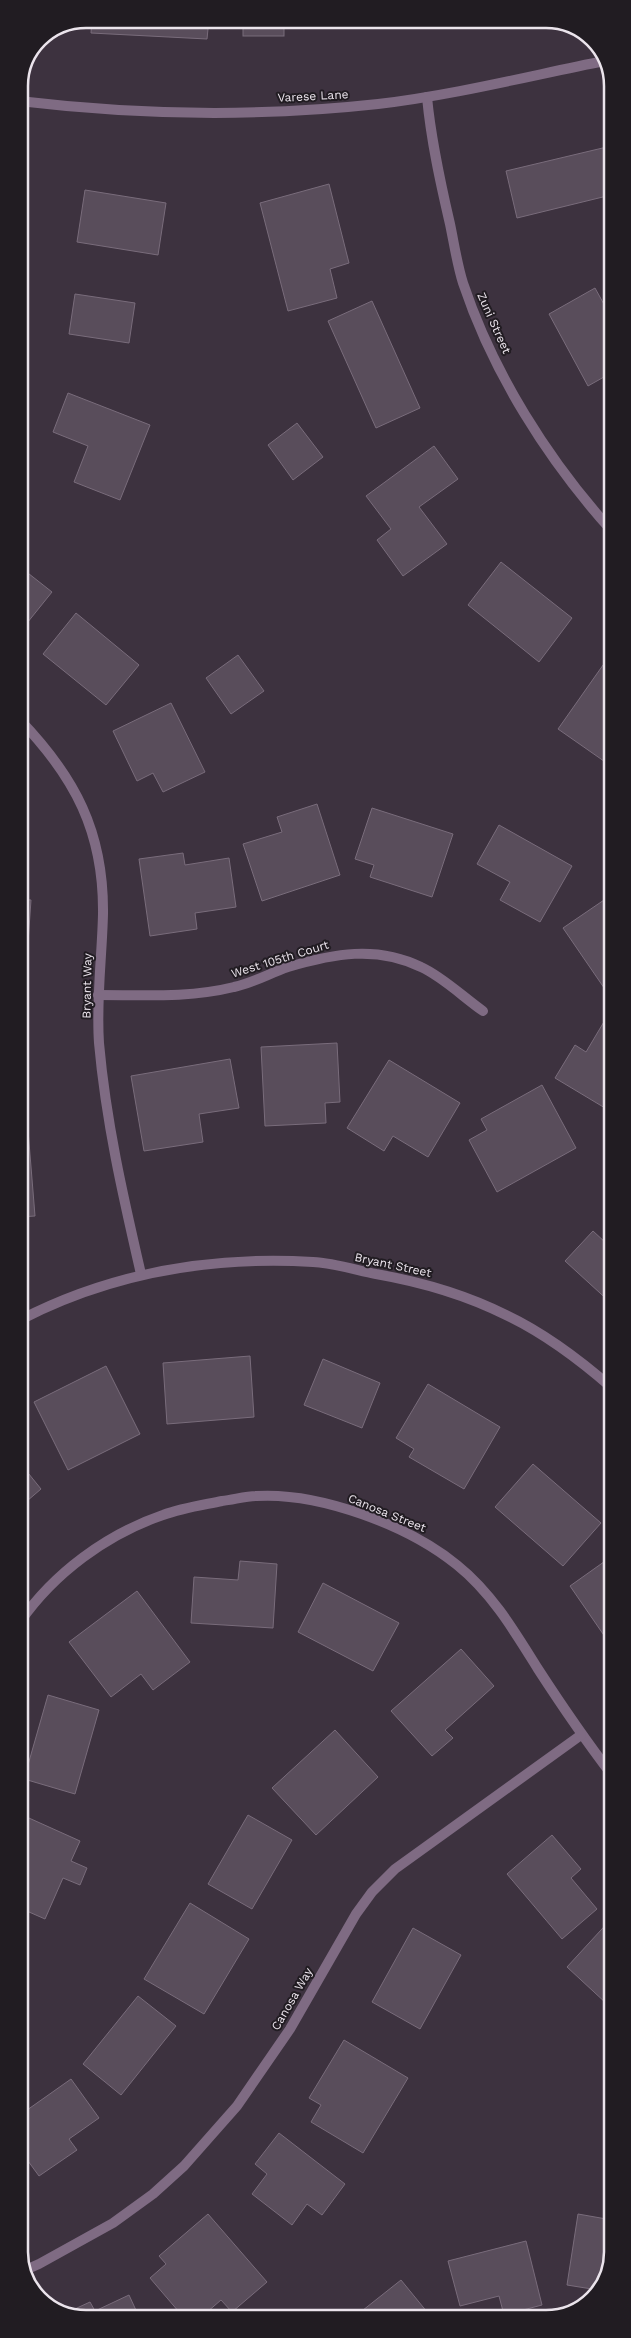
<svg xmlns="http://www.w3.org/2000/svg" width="631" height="2338" viewBox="0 0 631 2338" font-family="'Work Sans',sans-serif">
<rect width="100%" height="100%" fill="#3d323f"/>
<!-- building -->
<g fill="#594d5b" stroke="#796c7b">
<polygon points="92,19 209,19 207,39 91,33"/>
<rect x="243" y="19" width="41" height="17"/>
<polygon points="390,19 426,19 391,25"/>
<polygon points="611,146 611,195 517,218 506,171"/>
<polygon points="329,184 349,263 330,269 337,298 288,311 260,203"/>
<polygon points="85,190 166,203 158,255 77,242"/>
<polygon points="595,288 611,317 611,373 588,386 549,314"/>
<polygon points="75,294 135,303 129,343 69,334"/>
<polygon points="372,301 420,408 376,428 328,321"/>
<polygon points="68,393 150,425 120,500 74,482 88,446 53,432"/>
<polygon points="297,423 323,457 293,480 268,445"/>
<polygon points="434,446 458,479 419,507 447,544 403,576 377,540 391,529 366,496"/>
<polygon points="501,562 572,618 539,662 468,605"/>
<polygon points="19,566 52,592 19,633"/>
<polygon points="76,613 139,665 106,705 43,654"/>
<polygon points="238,655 264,691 231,714 206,678"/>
<polygon points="608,658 611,661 611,766 558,729"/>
<polygon points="171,703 205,772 163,792 153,773 137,781 113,731"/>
<polygon points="317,804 340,875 262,901 243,844 282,832 277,817"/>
<polygon points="372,808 453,834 432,897 370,877 374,865 355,859"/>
<polygon points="499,825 572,866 540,922 500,900 510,882 477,864"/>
<polygon points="183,853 185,865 229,858 236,907 195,913 197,929 150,936 139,859"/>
<polygon points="19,899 31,900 28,943 19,942"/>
<polygon points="604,900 611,911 611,998 563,928"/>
<polygon points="608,1015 611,1017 610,1111 555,1078 575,1045 586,1052"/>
<polygon points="337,1043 340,1102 325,1103 326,1123 265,1126 261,1047"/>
<polygon points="230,1059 239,1108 199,1114 203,1142 144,1151 131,1076"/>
<polygon points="389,1060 460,1103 428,1157 393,1136 384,1151 347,1128"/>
<polygon points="542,1085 576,1148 497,1192 469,1140 487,1130 481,1119"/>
<polygon points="19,1130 28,1130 35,1216 19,1217"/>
<polygon points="593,1231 606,1243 612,1237 612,1304 565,1261"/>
<polygon points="250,1356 254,1417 167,1424 163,1363"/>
<polygon points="323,1359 380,1383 362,1428 304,1405"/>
<polygon points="106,1366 140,1434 68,1470 34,1402"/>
<polygon points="428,1384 500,1427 464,1489 409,1457 414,1449 396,1438"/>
<polygon points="20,1463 41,1489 20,1507"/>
<polygon points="533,1464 601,1523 563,1566 495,1507"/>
<polygon points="608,1559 612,1565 612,1647 570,1586"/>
<polygon points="240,1561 277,1564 273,1628 191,1623 194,1577 238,1580"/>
<polygon points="323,1583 399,1623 373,1671 298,1632"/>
<polygon points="137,1591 190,1662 153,1690 141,1674 111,1697 69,1642"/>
<polygon points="461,1649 494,1686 445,1730 453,1738 432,1756 391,1711"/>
<polygon points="48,1695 99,1710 75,1794 24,1779"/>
<polygon points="335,1730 378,1777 316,1835 272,1788"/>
<polygon points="20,1814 80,1841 71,1861 87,1868 80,1885 63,1878 45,1919 20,1908"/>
<polygon points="248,1815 292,1840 252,1909 208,1884"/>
<polygon points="552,1835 581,1869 571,1878 597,1909 562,1939 507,1874"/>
<polygon points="190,1903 249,1939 204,2014 144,1979"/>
<polygon points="612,1918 612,1999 607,2004 567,1967"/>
<polygon points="413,1928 461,1955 420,2029 372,2002"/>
<polygon points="138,1996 176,2026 121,2095 83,2064"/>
<polygon points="344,2040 408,2078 363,2153 311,2122 321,2105 309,2098"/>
<polygon points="71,2079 99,2118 69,2139 77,2150 39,2176 20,2150 20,2115"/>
<polygon points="279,2133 345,2184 322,2215 307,2204 292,2225 252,2194 267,2174 255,2164"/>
<polygon points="208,2214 267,2282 232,2312 221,2300 199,2319 185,2319 150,2278 166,2264 159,2256"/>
<polygon points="578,2214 612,2220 612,2253 598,2290 567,2285"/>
<polygon points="526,2241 542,2305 504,2315 499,2296 460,2306 448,2261"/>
<polygon points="401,2280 432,2318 353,2318"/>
<polygon points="129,2295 140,2319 80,2319 66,2313 90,2302 95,2311"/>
</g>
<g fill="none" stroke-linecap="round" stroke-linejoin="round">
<!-- street -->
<g stroke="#7f6b83" stroke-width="10">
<path d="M427,97C431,140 440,181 450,224C454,243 457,264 463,283C493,373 548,460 611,530"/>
<path d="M19,101C136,115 260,117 378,104C454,95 529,76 604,61"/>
<polyline points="19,118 24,73"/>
<path d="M19,719C75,777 104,832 103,914C102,957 96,1000 99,1043C106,1122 123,1196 141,1274"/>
<path d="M98,995C144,995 190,998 234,987C253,983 270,973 288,967C333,954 376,945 421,967C443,977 463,997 483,1011"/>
<path d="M20,1320C111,1273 211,1256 313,1262C334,1263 356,1270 376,1274C422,1282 464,1294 506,1315C544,1333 580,1360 612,1388"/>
<path d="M20,1622C54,1573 107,1534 163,1515C182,1508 203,1505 222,1501C233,1500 245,1496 256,1496C319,1492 408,1525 457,1565C492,1593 515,1632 538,1669C562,1706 586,1741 612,1775"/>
<polyline points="23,2271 39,2264 113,2223 153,2194 184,2166 237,2106 290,2029 356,1914 372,1892 395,1869 581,1735"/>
</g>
</g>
<g text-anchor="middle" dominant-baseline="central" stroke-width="4" stroke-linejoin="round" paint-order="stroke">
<!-- street labels -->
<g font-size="12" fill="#ebe4ec" stroke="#211c22">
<text transform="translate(313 96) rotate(-3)">Varese Lane</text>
<text transform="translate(494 323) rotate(66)">Zuni Street</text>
<text transform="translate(280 959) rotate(-17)">West 105th Court</text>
<text transform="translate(87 986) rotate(-89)">Bryant Way</text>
<text transform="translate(393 1265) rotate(12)">Bryant Street</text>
<text transform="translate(387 1513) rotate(22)">Canosa Street</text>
<text transform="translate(292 1999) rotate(-60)">Canosa Way</text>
</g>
</g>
<!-- crop -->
<path d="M0 0H631V2338H0ZM86 28H546A58 58 0 0 1 604 86V2252A58 58 0 0 1 546 2310H86A58 58 0 0 1 28 2252V86A58 58 0 0 1 86 28Z" fill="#211c22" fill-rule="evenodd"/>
<path fill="none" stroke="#ebe4ec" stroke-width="2.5" d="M86 28H546A58 58 0 0 1 604 86V2252A58 58 0 0 1 546 2310H86A58 58 0 0 1 28 2252V86A58 58 0 0 1 86 28Z"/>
</svg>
